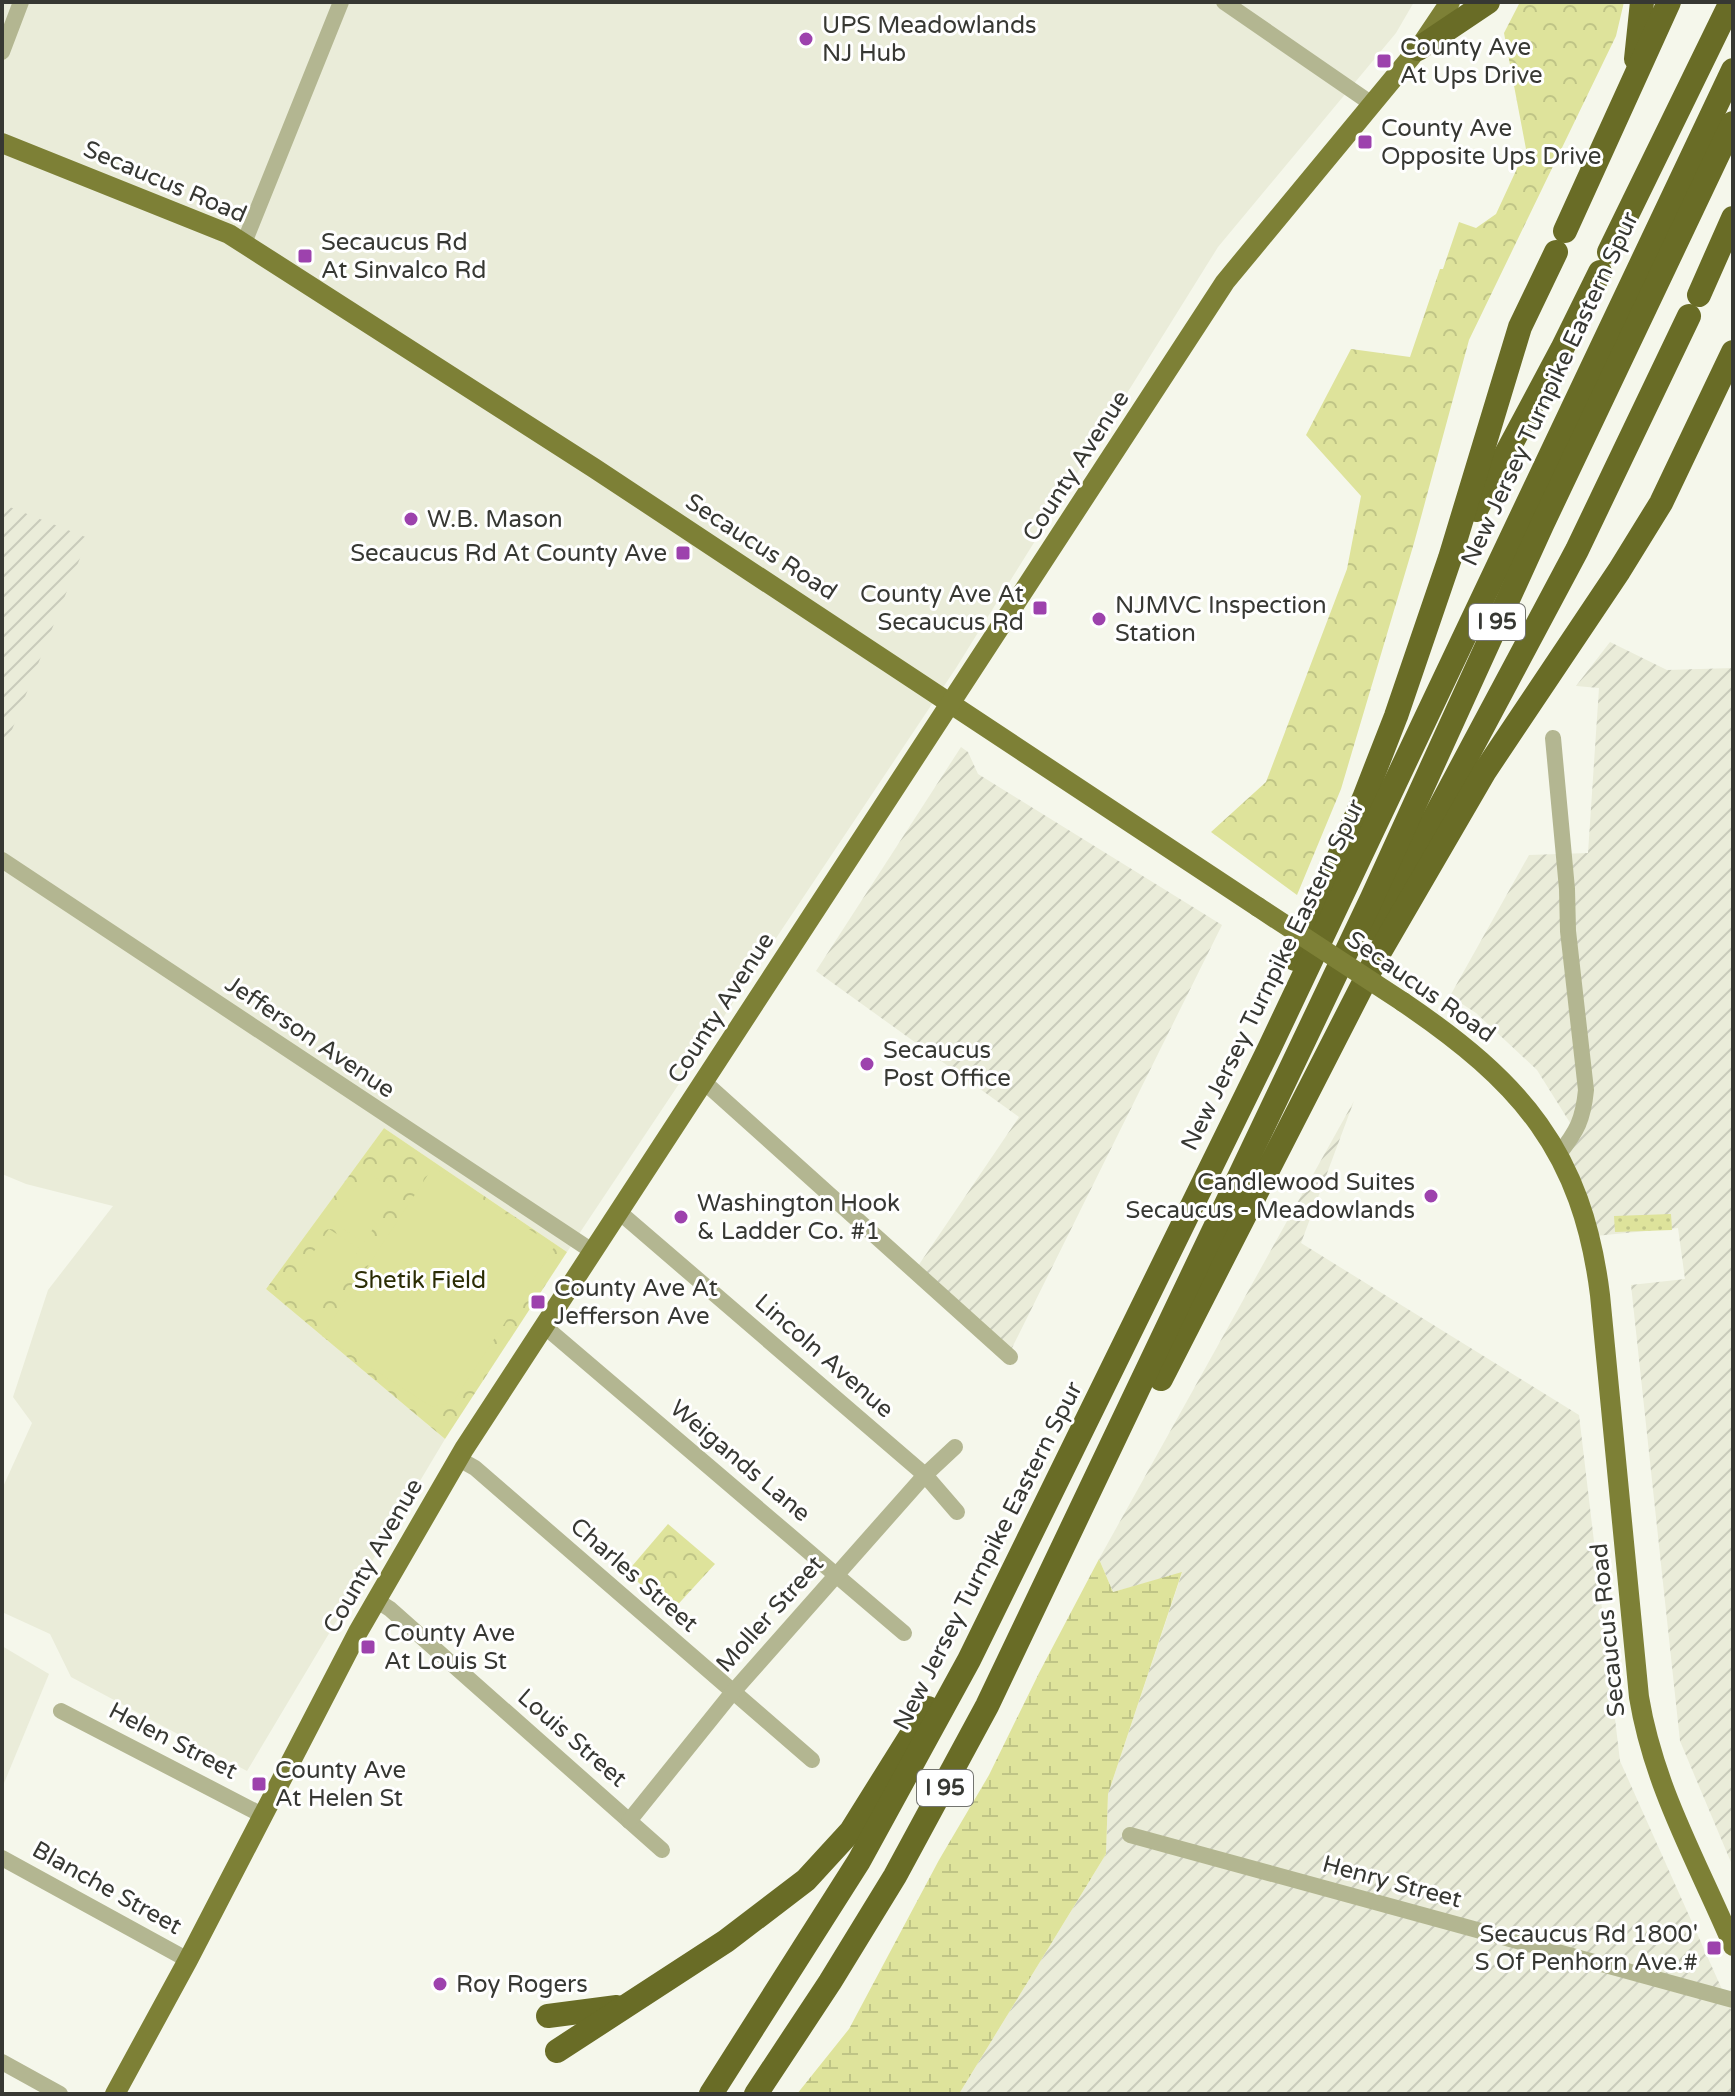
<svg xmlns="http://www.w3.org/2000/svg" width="1735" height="2096" viewBox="0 0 1735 2096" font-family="'Varela Round',sans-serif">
<defs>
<pattern id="industrial-furrows" width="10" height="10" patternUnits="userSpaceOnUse" patternTransform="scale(2)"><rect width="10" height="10" fill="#eaecd9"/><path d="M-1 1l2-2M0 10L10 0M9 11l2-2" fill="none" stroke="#c9cbbb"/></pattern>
<pattern id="grass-dots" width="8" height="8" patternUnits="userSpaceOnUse" patternTransform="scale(2)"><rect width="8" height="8" fill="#dee39b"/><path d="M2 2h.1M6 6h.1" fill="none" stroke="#bfc486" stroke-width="1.8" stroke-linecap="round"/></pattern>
<pattern id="forest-crowns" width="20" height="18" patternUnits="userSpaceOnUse" patternTransform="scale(2)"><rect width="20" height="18" fill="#dee39b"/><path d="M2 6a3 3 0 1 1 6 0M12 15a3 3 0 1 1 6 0" fill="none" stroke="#bfc486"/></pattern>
<pattern id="wetland-marsh" width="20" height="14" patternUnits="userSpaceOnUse" patternTransform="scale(2)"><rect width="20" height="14" fill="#dee39b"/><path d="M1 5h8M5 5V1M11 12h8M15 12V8" fill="none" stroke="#bfc486"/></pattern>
</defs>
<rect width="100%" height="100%" fill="#f5f7eb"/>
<!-- built -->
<g fill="#eaecd9">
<polygon points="2,2 1414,2 1396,33 1218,247 956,668 567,1252 384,1128 266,1289 445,1439 247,1771 71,1677 50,1634 2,1612 2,1489 32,1423 13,1397 48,1290 113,1206 26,1184 2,1174"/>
<polygon points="2,1646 49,1674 2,1788"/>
</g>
<!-- industrial -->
<g fill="url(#industrial-furrows)">
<polygon points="2,504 88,538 2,755"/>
<polygon points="1610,642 1667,670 1733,668 1733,1867 1680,1741 1631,1285 1685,1279 1678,1228 1595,1236 1563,1155 1577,1134 1537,1070 1476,1013 1450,996 1529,855 1588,853 1599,688 1576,686"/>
<polygon points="961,747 968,752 978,774 1222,925 1009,1354 916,1269 1019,1117 816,971"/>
<polygon points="1354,1101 1301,1243 1579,1415 1620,1761 1733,2014 1733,2094 959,2094 1106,1854 1108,1794 1182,1573 1113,1592 1099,1559"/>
</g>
<!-- grass -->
<polygon fill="url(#grass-dots)" points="1671,1214 1672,1230 1615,1232 1614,1216"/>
<!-- forest -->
<g fill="url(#forest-crowns)">
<polygon points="1520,2 1624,2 1616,36 1469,340 1414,543 1341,789 1297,895 1211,832 1266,782 1347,569 1361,496 1306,435 1351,349 1410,357 1440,269 1443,269 1459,222 1476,228 1496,214 1526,149 1504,33"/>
<polygon points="384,1128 567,1252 445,1439 266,1289"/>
<polygon points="668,1524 715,1564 671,1612 627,1572"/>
</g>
<!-- wetland -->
<polygon fill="url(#wetland-marsh)" points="1099,1559 1113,1592 1182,1572 1108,1794 1106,1854 959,2094 797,2094 849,2029 939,1860 989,1775 1039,1673"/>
<!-- pitch -->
<g fill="#dee39b">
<polygon points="433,1167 555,1246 453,1402 432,1407 322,1336"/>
<polygon points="366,1171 398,1192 364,1242 333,1223"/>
<polygon points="329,1229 360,1249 320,1310 288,1290"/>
</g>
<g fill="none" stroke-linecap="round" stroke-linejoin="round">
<!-- minor -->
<g stroke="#b3b691" stroke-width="16">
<polyline points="1224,2 1372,104"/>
<polyline points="2,52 21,2"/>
<polyline points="244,243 341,2"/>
<path d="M1553,738L1567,889L1568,931L1586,1090C1583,1120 1577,1131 1559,1154"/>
<polyline points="2,860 592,1251"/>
<polyline points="703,1081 1010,1357"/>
<polyline points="618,1211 925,1475 957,1512"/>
<polyline points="544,1326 904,1633"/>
<polyline points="459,1459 475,1468 812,1760"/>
<polyline points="376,1600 390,1609 662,1850"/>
<polyline points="61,1711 262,1815"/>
<polyline points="629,1821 732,1693 925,1475 955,1447"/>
<polyline points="1130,1835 1733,2000"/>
<polyline points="2,1858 188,1960"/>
<polyline points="2,2062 60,2094"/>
</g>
<!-- major -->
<g stroke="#7d8036" stroke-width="20">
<polyline points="2,143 229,234 594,468 1258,907"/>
<path d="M1403,1002C1521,1082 1582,1151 1600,1295L1639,1697C1654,1788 1698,1863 1733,1946"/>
<polyline points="115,2094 188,1960 358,1632 464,1449 1225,282 1421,45 1450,2"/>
</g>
<!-- highway -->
<g stroke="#696c26" stroke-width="24">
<polyline points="1418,49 1488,2"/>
<polyline points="1636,59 1642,2"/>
<polyline points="1565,231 1669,2"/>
<polyline points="1609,252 1731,2"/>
<polyline points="1699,295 1733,218"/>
<polyline points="1476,510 1562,349 1600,272"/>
<polyline points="1375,929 1577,550 1689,316"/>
<polyline points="1295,959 1364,798 1396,716 1450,558 1520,327 1556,252"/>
<polyline points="1161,1379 1378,955 1485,771 1619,571 1661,503 1733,352"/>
<polyline points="548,2016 617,2007"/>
<polyline points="557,2051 726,1941 806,1880 851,1831 928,1708"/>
<polyline points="711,2094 859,1861 969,1660 1269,1049 1733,70"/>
<polyline points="756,2094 830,1982 895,1876 987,1706 1372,898 1542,525 1733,123"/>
</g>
<!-- major-bridge -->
<polyline stroke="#7d8036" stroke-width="20" points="1258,907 1403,1002"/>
</g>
<!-- markers -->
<g fill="#9d42ad" stroke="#fff" stroke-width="3">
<circle cx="806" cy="39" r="8"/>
<rect x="1376" y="53" width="16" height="16" rx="4"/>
<rect x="1357" y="134" width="16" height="16" rx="4"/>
<rect x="297" y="248" width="16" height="16" rx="4"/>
<circle cx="411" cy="519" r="8"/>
<rect x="675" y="545" width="16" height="16" rx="4"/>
<rect x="1032" y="600" width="16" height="16" rx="4"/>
<circle cx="1099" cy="619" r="8"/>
<circle cx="867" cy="1064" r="8"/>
<circle cx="1431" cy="1196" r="8"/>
<circle cx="681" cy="1217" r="8"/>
<rect x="530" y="1294" width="16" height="16" rx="4"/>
<rect x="360" y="1639" width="16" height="16" rx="4"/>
<rect x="251" y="1776" width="16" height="16" rx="4"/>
<rect x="1706" y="1940" width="16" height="16" rx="4"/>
<circle cx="440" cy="1984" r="8"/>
</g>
<g text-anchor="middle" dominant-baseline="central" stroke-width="6" stroke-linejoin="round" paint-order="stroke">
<!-- shield labels -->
<g fill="#fff" stroke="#737470" stroke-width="2">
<rect x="1469" y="604" width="56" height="36" rx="6"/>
<rect x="917" y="1770" width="56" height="36" rx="6"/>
</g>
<g font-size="22" font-weight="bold" fill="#373833">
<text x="1497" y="622">I 95</text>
<text x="945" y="1788">I 95</text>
</g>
<!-- poi labels -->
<g font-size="24" fill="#373833" stroke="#fff" text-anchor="start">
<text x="822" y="25">UPS Meadowlands<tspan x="822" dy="28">NJ Hub</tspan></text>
<text x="1400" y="47">County Ave<tspan x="1400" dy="28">At Ups Drive</tspan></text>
<text x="1381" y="128">County Ave<tspan x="1381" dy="28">Opposite Ups Drive</tspan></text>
<text x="321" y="242">Secaucus Rd<tspan x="321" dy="28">At Sinvalco Rd</tspan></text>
<text x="427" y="519">W.B. Mason</text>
<text x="667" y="553" text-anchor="end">Secaucus Rd At County Ave</text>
<text x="1024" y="594" text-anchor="end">County Ave At<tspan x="1024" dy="28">Secaucus Rd</tspan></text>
<text x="1115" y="605">NJMVC Inspection<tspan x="1115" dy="28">Station</tspan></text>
<text x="883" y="1050">Secaucus<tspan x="883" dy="28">Post Office</tspan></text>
<text x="1415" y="1182" text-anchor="end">Candlewood Suites<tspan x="1415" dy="28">Secaucus - Meadowlands</tspan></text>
<text x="697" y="1203">Washington Hook<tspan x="697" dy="28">&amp; Ladder Co. #1</tspan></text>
<text x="554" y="1288">County Ave At<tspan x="554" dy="28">Jefferson Ave</tspan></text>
<text x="384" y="1633">County Ave<tspan x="384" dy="28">At Louis St</tspan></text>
<text x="275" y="1770">County Ave<tspan x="275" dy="28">At Helen St</tspan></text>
<text x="1698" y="1934" text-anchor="end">Secaucus Rd 1800'<tspan x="1698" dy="28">S Of Penhorn Ave.#</tspan></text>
<text x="456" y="1984">Roy Rogers</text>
</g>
<!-- street labels -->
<g font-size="24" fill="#373833" stroke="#fff">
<text transform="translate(165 182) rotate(23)">Secaucus Road</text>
<text transform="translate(1550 389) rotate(-65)">New Jersey Turnpike Eastern Spur</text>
<text transform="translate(1076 466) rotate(-57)">County Avenue</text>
<text transform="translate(761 547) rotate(33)">Secaucus Road</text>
<text transform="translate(1273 975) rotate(-64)">New Jersey Turnpike Eastern Spur</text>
<text transform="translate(1421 987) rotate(35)">Secaucus Road</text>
<text transform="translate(721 1008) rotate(-57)">County Avenue</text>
<text transform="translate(310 1037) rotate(34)">Jefferson Avenue</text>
<text transform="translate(824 1356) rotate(41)">Lincoln Avenue</text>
<text transform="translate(740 1461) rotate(40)">Weigands Lane</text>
<text transform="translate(373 1556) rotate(-60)">County Avenue</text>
<text transform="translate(988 1556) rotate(-63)">New Jersey Turnpike Eastern Spur</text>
<text transform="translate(634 1575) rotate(41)">Charles Street</text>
<text transform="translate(770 1614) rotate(-48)">Moller Street</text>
<text transform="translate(1608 1630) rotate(-96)">Secaucus Road</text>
<text transform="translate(572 1738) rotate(41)">Louis Street</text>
<text transform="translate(173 1741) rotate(27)">Helen Street</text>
<text transform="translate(1392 1882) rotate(15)">Henry Street</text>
<text transform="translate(107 1888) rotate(29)">Blanche Street</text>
</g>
<!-- park labels -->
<g font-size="24" fill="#2b2d04" stroke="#fff">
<text x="420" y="1280">Shetik Field</text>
</g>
</g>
<!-- border -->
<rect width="1735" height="2096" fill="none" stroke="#373833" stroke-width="8"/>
</svg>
